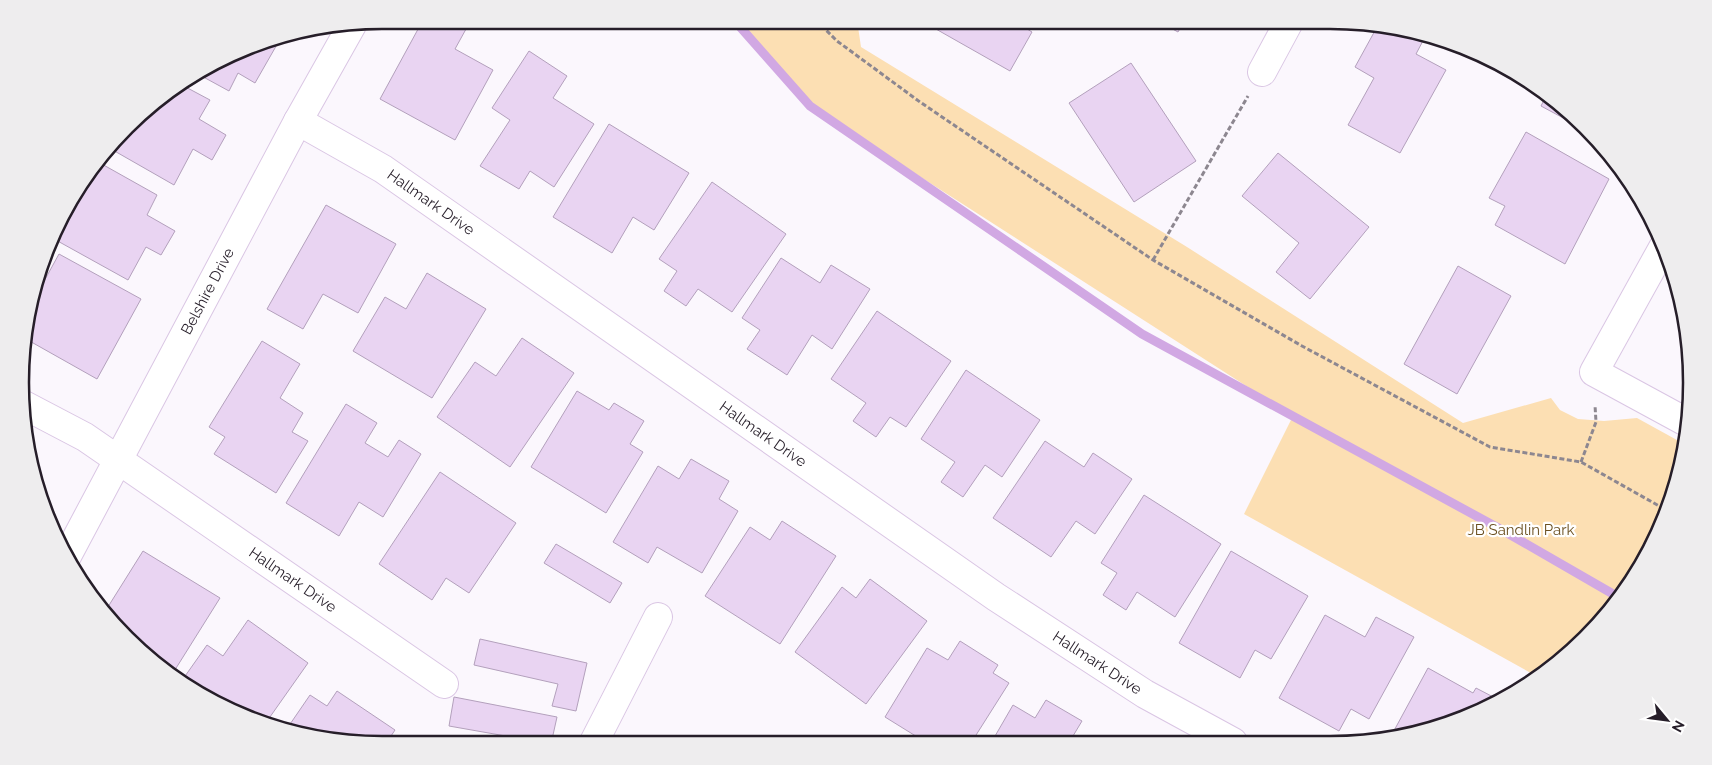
<svg xmlns="http://www.w3.org/2000/svg" width="1712" height="765" viewBox="0 0 1712 765" font-family="Raleway,sans-serif">
<rect width="100%" height="100%" fill="#fbf7fd"/>
<!-- green -->
<polygon fill="#fcdfb3" points="734,20 857,20 861,47 1187,247 1463,423 1551,398 1560,410 1578,419 1604,421 1637,418 1686,445 1665,521 1617,603 1550,670 1538,677 1244,514 1293,416 810,106"/>
<g fill="none" stroke-linecap="round" stroke-linejoin="round">
<!-- stream -->
<polyline stroke="#d1a8e3" stroke-width="9" points="734,20 810,106 1142,334 1502,530 1620,598"/>
</g>
<!-- building -->
<g fill="#e9d4f2" stroke="#b3a0bc">
<polygon points="423,20 471,20 455,49 493,70 455,140 380,99"/>
<polygon points="920,20 1012,20 1032,32 1010,71"/>
<polygon points="1156,20 1185,20 1178,32"/>
<polygon points="1384,25 1400,27 1426,35 1416,54 1446,70 1400,153 1348,125 1374,78 1355,67 1377,27 1381,30"/>
<polygon points="273,38 279,41 255,83 238,73 229,91 196,73 266,39"/>
<polygon points="529,51 567,76 553,98 594,124 554,187 530,171 519,189 480,166 510,120 492,108"/>
<polygon points="1131,63 1196,161 1134,202 1069,103"/>
<polygon points="180,84 210,100 199,119 226,135 212,160 193,149 174,185 111,149 144,110"/>
<polygon points="1547,94 1586,126 1591,133 1541,106"/>
<polygon points="609,124 689,173 654,230 633,217 612,253 553,217"/>
<polygon points="1526,132 1609,179 1565,264 1495,225 1505,206 1489,198"/>
<polygon points="1278,153 1369,227 1310,299 1276,272 1299,243 1242,196"/>
<polygon points="100,163 157,195 147,215 175,231 161,255 146,247 128,280 54,239 63,215 76,192"/>
<polygon points="712,182 786,234 732,312 698,289 686,306 664,291 677,271 659,259"/>
<polygon points="326,205 396,244 358,313 323,294 303,329 267,309"/>
<polygon points="59,254 141,299 97,379 26,339 27,312 34,292 37,294"/>
<polygon points="781,258 820,283 831,265 870,289 832,349 812,335 787,375 747,349 760,330 742,318"/>
<polygon points="1458,266 1511,296 1457,394 1404,364"/>
<polygon points="427,273 486,309 432,398 353,351 385,297 406,309"/>
<polygon points="877,311 951,361 906,427 890,417 876,437 853,421 866,403 831,379"/>
<polygon points="522,338 574,373 510,467 437,417 475,362 496,376"/>
<polygon points="262,341 300,364 280,398 303,413 292,432 308,441 276,493 214,454 225,437 209,427"/>
<polygon points="966,370 1040,420 1002,477 985,465 963,497 941,482 955,462 921,439"/>
<polygon points="577,391 609,410 614,403 644,421 630,444 643,452 606,513 531,467"/>
<polygon points="346,404 377,423 365,443 388,457 399,440 421,454 383,517 359,502 339,536 286,503"/>
<polygon points="1045,441 1084,467 1093,453 1132,479 1095,534 1076,521 1051,557 993,518"/>
<polygon points="691,459 729,481 719,499 738,511 702,573 657,547 648,563 613,542 658,466 679,479"/>
<polygon points="440,472 516,523 469,593 446,578 432,600 379,564"/>
<polygon points="1144,495 1221,544 1175,617 1137,592 1126,610 1103,595 1117,573 1101,563"/>
<polygon points="782,521 836,556 780,644 705,596 750,527 770,540"/>
<polygon points="556,544 622,583 610,603 544,563"/>
<polygon points="143,551 220,598 173,673 142,654 106,610"/>
<polygon points="1231,551 1308,596 1271,659 1255,650 1240,678 1179,643"/>
<polygon points="870,579 927,621 866,704 795,652 842,587 856,598"/>
<polygon points="1325,615 1365,637 1376,617 1414,637 1369,719 1351,709 1339,731 1279,698"/>
<polygon points="248,620 308,663 265,724 244,718 183,679 207,645 223,656"/>
<polygon points="480,639 587,663 576,711 552,706 558,684 474,665"/>
<polygon points="960,641 998,665 993,673 1009,683 971,743 927,743 885,717 927,648 948,660"/>
<polygon points="1428,668 1473,693 1476,688 1499,700 1468,717 1390,738"/>
<polygon points="337,691 395,730 385,745 312,738 286,730 310,695 327,706"/>
<polygon points="454,697 557,717 551,744 449,726"/>
<polygon points="1046,700 1082,721 1073,736 1085,743 991,743 1013,705 1035,718"/>
</g>
<g fill="none" stroke-linecap="round" stroke-linejoin="round">
<defs>
<g id="minor">
<polyline points="1262,72 1290,20"/>
<path id="s1" d="M298,121L383,169L996,597L1145,694L1233,742"/>
<polyline points="1665,244 1594,372 1688,423"/>
<path id="s2" d="M24,405L85,437L444,684"/>
<path id="s3" d="M66,558L298,121L352,25"/>
<polyline points="593,744 658,617"/>
</g>
</defs>
<!-- minor casing -->
<use href="#minor" stroke="#dac6e4" stroke-width="30"/>
<!-- path -->
<g stroke="#8d8790" stroke-width="3" stroke-dasharray="5 2.5" stroke-linecap="butt">
<polyline points="816,20 837,41 920,102 1153,260 1302,346 1490,447 1581,462 1668,511"/>
<polyline points="1153,260 1248,96"/>
<polyline points="1581,462 1596,422 1595,405"/>
</g>
<!-- minor -->
<use href="#minor" stroke="#fff" stroke-width="28"/>
</g>
<g text-anchor="middle" dominant-baseline="central" stroke-width="4.5" stroke-linejoin="round" paint-order="stroke">
<!-- street labels -->
<g font-size="15" fill="#261e29" stroke="#fff">
<text stroke="none"><textPath href="#s1" startOffset="156">Hallmark Drive</textPath></text>
<text stroke="none"><textPath href="#s3" startOffset="302">Belshire Drive</textPath></text>
<text stroke="none"><textPath href="#s1" startOffset="561">Hallmark Drive</textPath></text>
<text stroke="none"><textPath href="#s2" startOffset="321">Hallmark Drive</textPath></text>
<text stroke="none"><textPath href="#s1" startOffset="966">Hallmark Drive</textPath></text>
</g>
<!-- park labels -->
<g font-size="15" fill="#6c5122" stroke="#fff">
<text x="1521" y="530">JB Sandlin Park</text>
</g>
</g>
<!-- crop -->
<path d="M0 0H1712V765H0ZM382 29H1330A353 353 0 0 1 1683 382V383A353 353 0 0 1 1330 736H382A353 353 0 0 1 29 383V382A353 353 0 0 1 382 29Z" fill="#eeedee" fill-rule="evenodd"/>
<path fill="none" stroke="#261e29" stroke-width="2.5" d="M382 29H1330A353 353 0 0 1 1683 382V383A353 353 0 0 1 1330 736H382A353 353 0 0 1 29 383V382A353 353 0 0 1 382 29Z"/>
<!-- north arrow -->
<g transform="translate(1667 720) rotate(119)" stroke="#ffffff" stroke-width="4" paint-order="stroke">
<path d="M0-4L9 19L0 12L-9 19Z" fill="#261e29"/>
<text y="-8" font-size="14" font-weight="bold" text-anchor="middle" fill="#261e29">N</text>
</g>
</svg>
